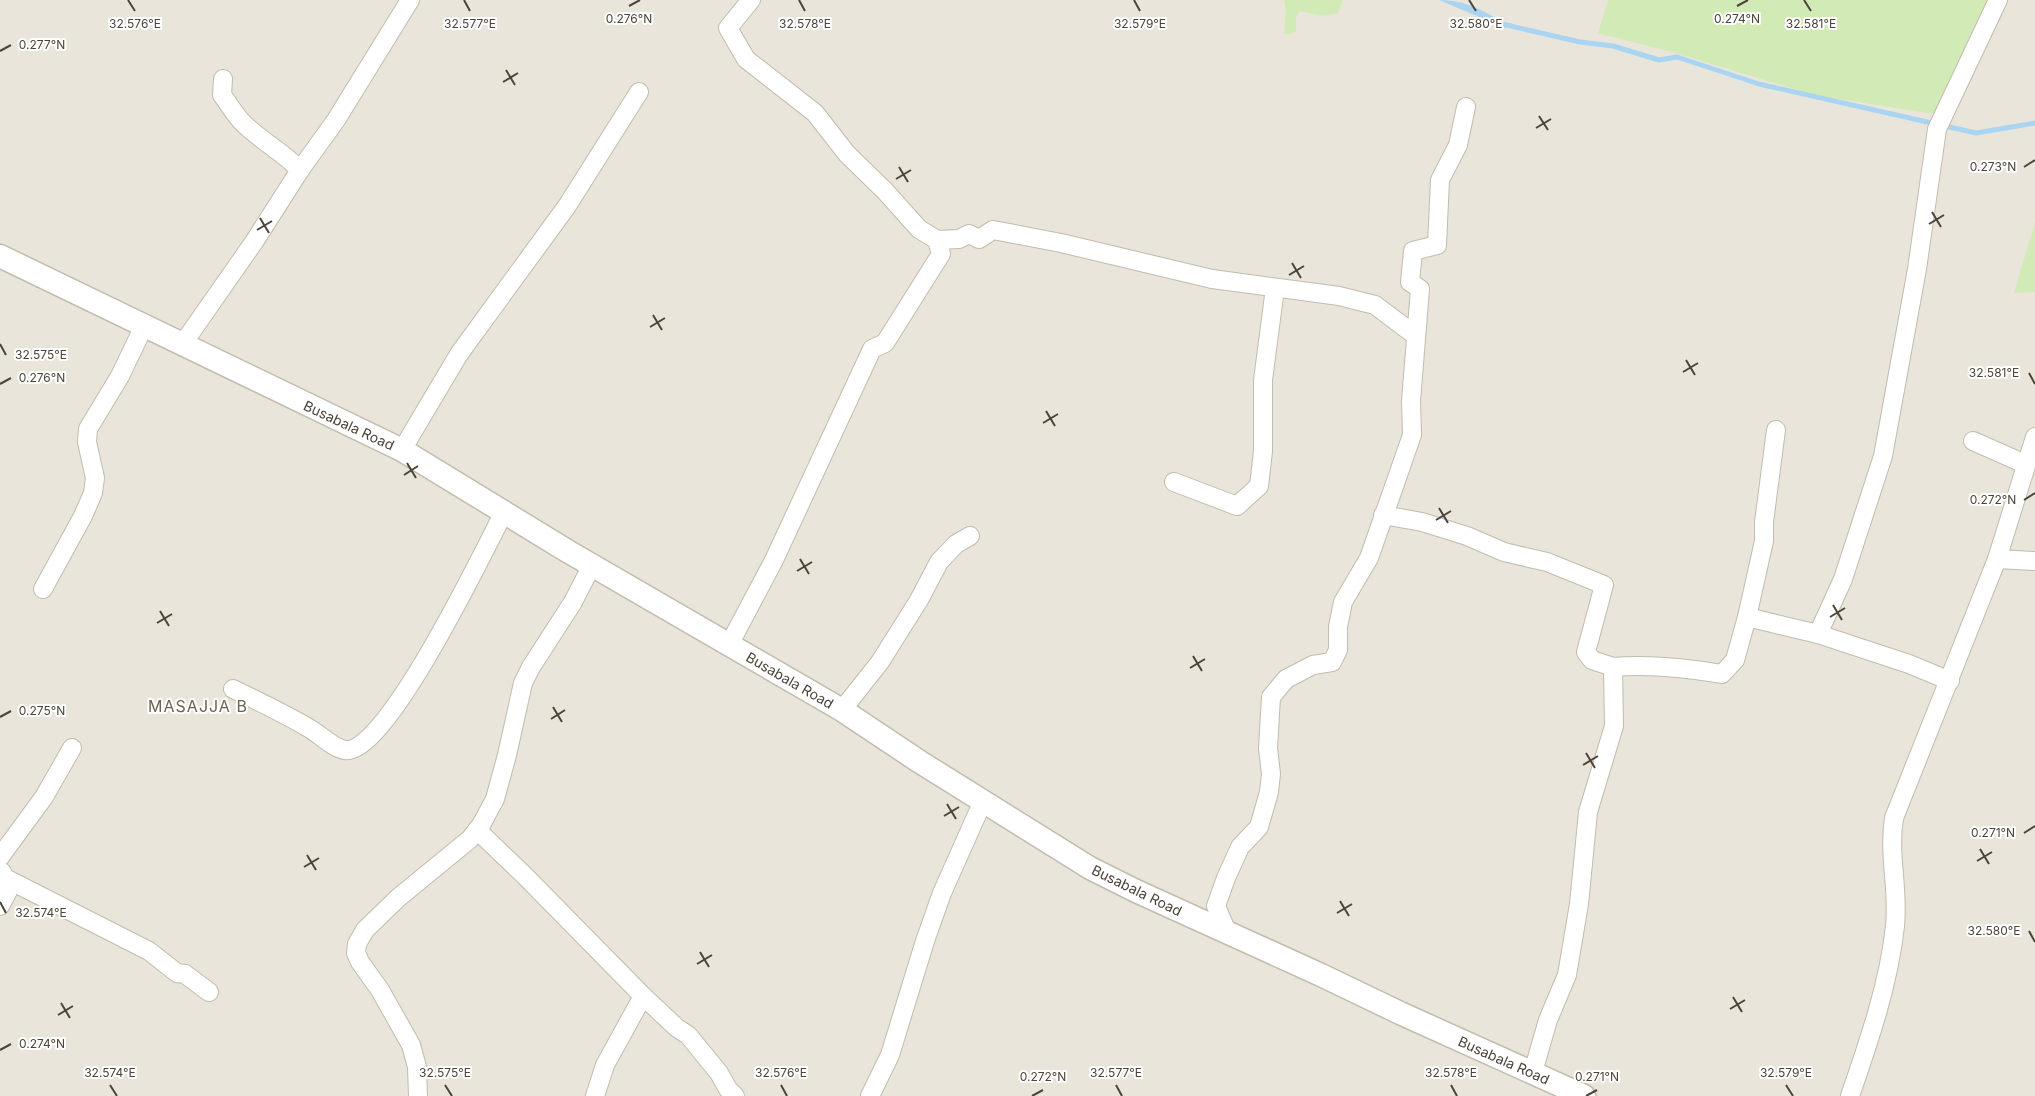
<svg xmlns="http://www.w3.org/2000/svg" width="2035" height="1096" viewBox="0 0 2035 1096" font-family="Inter,sans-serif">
<rect width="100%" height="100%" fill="#f6f3ec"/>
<!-- residential -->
<rect fill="#eae5da" x="0" y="0" width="2035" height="1096"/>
<!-- green -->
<g fill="#d2eab5">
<polygon points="1284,0 1343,0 1338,13 1323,16 1300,11 1296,17 1296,31 1289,35 1284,33 1286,10"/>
<polygon points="1608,0 1992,0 1940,115 1814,95 1672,52 1598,33"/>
<polygon points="2035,222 2035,292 2014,293"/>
</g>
<!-- water -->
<path fill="#a9d4f2" d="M1439,0C1467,0 1483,11 1507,24L1505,28Z"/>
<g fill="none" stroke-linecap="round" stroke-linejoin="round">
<!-- stream -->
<polyline stroke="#a9d4f2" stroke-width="5" points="1502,24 1580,42 1613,46 1659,60 1677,57 1759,84 1976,133 2035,123"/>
<defs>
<g id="minor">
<path d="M223,79L222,95C229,104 235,115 243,123C261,141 283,152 300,170"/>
<polyline points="937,240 959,239 969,234 979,239 993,230 1061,243 1212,279 1339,296 1375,305 1416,336"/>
<polyline points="182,345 254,242 300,170 336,120 410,0"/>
<polyline points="1973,441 2025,464"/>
<polyline points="402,450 459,354 567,206 639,92"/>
<polyline points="1174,482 1237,506 1259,486 1263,451 1263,380 1275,288"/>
<polyline points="1383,515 1422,522 1467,536 1504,552 1547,562 1604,585 1586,652 1592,660 1613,667 1614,726 1588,812 1579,904 1567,975 1548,1020 1533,1072"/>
<polyline points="1997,559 2035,561"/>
<polyline points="43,589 83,516 93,493 95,478 87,442 88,429 120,376 144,326"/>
<polyline points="1747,617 1764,541 1764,522 1776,430"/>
<polyline points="1818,634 1843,579 1883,456 1917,269 1937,129 1998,0"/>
<polyline points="729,645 774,560 872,349 885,343 941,254 937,240 919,229 885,191 847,154 815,113 746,59 728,28 751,0"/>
<path d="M1613,667C1649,664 1687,668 1722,674L1735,660L1747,617L1818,634L1909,664L1950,681"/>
<path d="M233,689C258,701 283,713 307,727C319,733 332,748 345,750C385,757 485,549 504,512"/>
<polyline points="842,710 880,662 919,600 939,562 956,544 970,536"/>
<polyline points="477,830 524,875 643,996 605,1065 595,1096"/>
<polyline points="0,857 44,797 72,748"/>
<polyline points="5,878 149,951 177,973 185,974 209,992"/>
<polyline points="0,906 8,891 2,872"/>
<polyline points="1227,932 1216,906 1226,878 1240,847 1259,827 1269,792 1271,774 1268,748 1271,697 1286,679 1313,665 1332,662 1338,650 1338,627 1343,602 1369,558 1412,435 1411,401 1420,289 1410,282 1413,251 1437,245 1440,180 1458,145 1466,107"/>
<polyline points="643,996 677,1028 688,1035 719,1073 728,1089 735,1096"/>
<polyline points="418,1096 417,1067 411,1045 380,990 360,962 356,953 357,944 365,930 398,898 470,839 481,825 495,799 507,755 523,683 531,667 573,602 592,565"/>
<polyline points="870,1096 890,1055 925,941 942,893 983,801"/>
<path d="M1850,1096C1869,1041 1889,983 1895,926C1899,890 1888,855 1894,818L1997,559L2035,437"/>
</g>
<polyline id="tertiary" points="0,256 402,450 569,552 842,710 920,762 1090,868 1136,891 1321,975 1400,1013 1584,1096"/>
</defs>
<!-- minor casing -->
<use href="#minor" stroke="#c2bbae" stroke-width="20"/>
<!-- tertiary casing -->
<use href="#tertiary" stroke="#c2bbae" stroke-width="25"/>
<!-- minor -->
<use href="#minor" stroke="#fff" stroke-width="18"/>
<!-- tertiary -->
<use href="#tertiary" stroke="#fff" stroke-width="22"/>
</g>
<!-- ticks -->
<path fill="none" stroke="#4b4439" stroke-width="2" d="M128,0L135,11M464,0L470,11M799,0L805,11M1134,0L1140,11M1469,0L1476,11M1804,0L1811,11M629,6L640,0M1737,6L1748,0M0,51L11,45M506,70L515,85M503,82L518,73M1539,116L1548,130M1536,128L1551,119M899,167L908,182M2024,167L2035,160M896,179L911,170M1932,212L1941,227M260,218L269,233M1929,224L1944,215M257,230L272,221M1292,263L1301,278M1289,275L1304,266M653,315L662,330M650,327L665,318M0,344L6,355M1686,360L1695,375M1683,372L1698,363M2029,373L2035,384M0,384L11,378M1046,411L1055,426M1043,423L1058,414M407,463L416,478M404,475L418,466M2024,500L2035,493M1439,508L1448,523M1436,520L1451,511M800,559L809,574M797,571L812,562M1833,605L1842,620M160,611L169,626M1830,617L1845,608M157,623L172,614M1193,656L1202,671M1190,668L1205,659M553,707L562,722M0,717L11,711M551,719L565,710M1586,753L1595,768M1583,765L1598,756M947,804L956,819M944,816L959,807M2024,833L2035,826M1980,849L1989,864M307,855L316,870M1977,861L1992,852M304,867L319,858M1340,901L1349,916M0,902L6,913M1337,913L1352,904M2029,931L2035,942M700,952L709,967M697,964L712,955M1733,997L1742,1012M61,1003L70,1018M1730,1009L1745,1000M58,1015L73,1006M0,1050L11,1044M110,1085L117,1096M445,1085L452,1096M781,1085L787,1096M1116,1085L1122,1096M1451,1085L1457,1096M1786,1085L1793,1096M1032,1096L1043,1090M1586,1096L1597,1090"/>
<g text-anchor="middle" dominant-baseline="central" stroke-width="4" stroke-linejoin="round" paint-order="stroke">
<!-- street labels -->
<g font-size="14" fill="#4b4439" stroke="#fff">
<text transform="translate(349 425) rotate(25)">Busabala Road</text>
<text transform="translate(790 680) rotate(30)">Busabala Road</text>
<text transform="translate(1137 890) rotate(26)">Busabala Road</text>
<text transform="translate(1504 1060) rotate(24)">Busabala Road</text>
</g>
<!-- quarter labels -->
<g font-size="16" letter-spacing="1" fill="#6e6250" stroke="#fff">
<text x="198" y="706">MASAJJA B</text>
</g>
</g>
<g font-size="12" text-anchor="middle" fill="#4b4439" stroke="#fff" stroke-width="4" stroke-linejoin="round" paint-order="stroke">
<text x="629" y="23">0.276°N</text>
<text x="1737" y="23">0.274°N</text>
<text x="135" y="28">32.576°E</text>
<text x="470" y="28">32.577°E</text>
<text x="805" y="28">32.578°E</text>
<text x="1140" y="28">32.579°E</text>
<text x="1476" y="28">32.580°E</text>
<text x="1811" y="28">32.581°E</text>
<text x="42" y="49">0.277°N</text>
<text x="1993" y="171">0.273°N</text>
<text x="41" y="359">32.575°E</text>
<text x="1994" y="377">32.581°E</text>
<text x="42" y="382">0.276°N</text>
<text x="1993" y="504">0.272°N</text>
<text x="42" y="715">0.275°N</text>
<text x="1993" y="837">0.271°N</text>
<text x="41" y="917">32.574°E</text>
<text x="1994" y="935">32.580°E</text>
<text x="42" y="1048">0.274°N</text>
<text x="110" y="1077">32.574°E</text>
<text x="445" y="1077">32.575°E</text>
<text x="781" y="1077">32.576°E</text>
<text x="1116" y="1077">32.577°E</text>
<text x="1451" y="1077">32.578°E</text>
<text x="1786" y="1077">32.579°E</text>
<text x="1043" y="1081">0.272°N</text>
<text x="1597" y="1081">0.271°N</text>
</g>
</svg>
